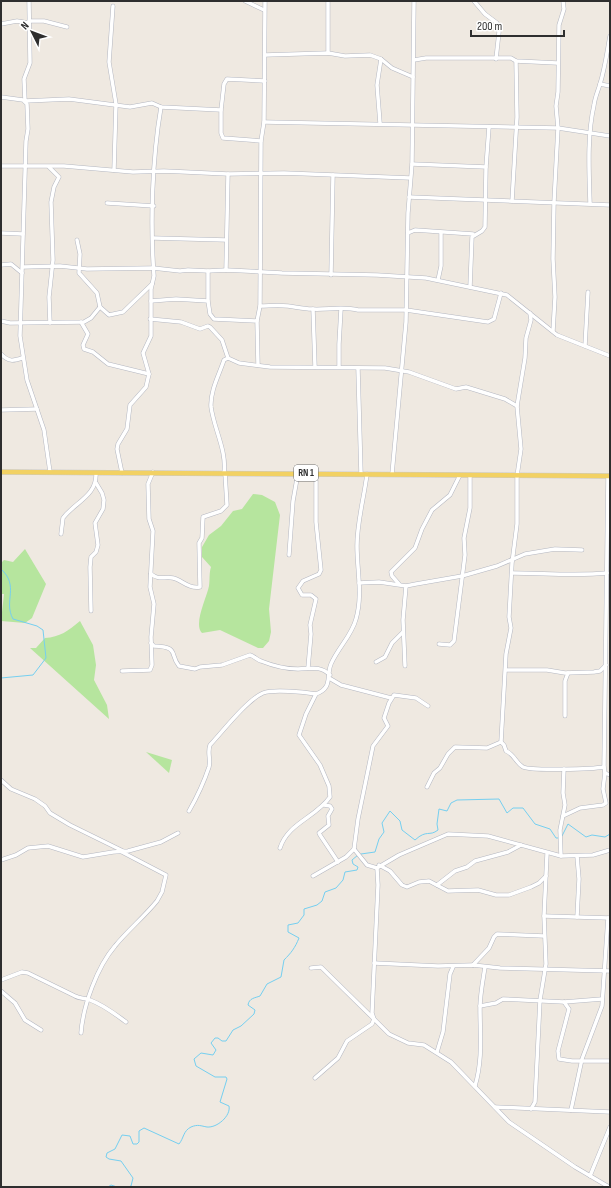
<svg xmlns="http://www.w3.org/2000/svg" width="611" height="1188" viewBox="0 0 611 1188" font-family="'Sofia Sans Condensed',sans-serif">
<rect width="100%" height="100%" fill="#efe9e1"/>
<!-- green -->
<g fill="#b6e59e">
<path d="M253,494L262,495L275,502L280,515L269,609L271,632L269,641L263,648H258L220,630L202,633C193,624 207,597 209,586C210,579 209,573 211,567L202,557V547L209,535L221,526L233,511L242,509Z"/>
<polygon points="25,549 46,584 32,618 25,623 1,621 4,594 1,594 1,563 4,560 13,562"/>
<path d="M80,621L93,645L96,665L94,680L107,705L109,719L30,648H36L45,638C60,637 68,631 80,621Z"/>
<polygon points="146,752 172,760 169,773"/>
</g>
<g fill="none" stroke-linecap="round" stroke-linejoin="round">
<!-- stream -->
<g stroke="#75cff0" stroke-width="1">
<path d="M1,569C20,586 3,601 13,619L37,626L43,630L46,658L33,675L1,678"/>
<polyline points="562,836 568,824 586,837 592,835 605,837 610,834"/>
<path d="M361,854L375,852L379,839L384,832L382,823L390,811L400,821L402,830L415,840C427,829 429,837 438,830L437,824L439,809L447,811L451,803L457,800L499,799L507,813L513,808H523L535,824L550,829L556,838H560"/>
<polyline points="108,1187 111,1185 117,1187"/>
<path d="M128,1187L131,1186L133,1178L121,1161L109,1159L106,1157L107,1153L115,1149L122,1135L130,1136L133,1144H137L139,1142V1131L144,1128L179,1144C184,1138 183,1131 191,1127C198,1124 201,1126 207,1127C217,1128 231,1116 229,1106L220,1102L227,1079L226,1077H215L196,1066L194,1059L201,1053L213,1055L216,1050L211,1043L215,1038H218L222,1041H226L233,1030L241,1026L254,1014L255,1010L248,1005C249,998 255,998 260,996L267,984L281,977L284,960C291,953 295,948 299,938L288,932V925L298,923L304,915V909L317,905L322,901L325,892L336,888L343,880L345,872L357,870L358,867L353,864L352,860L358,855"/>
</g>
<defs>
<g id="minor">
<polyline points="29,1 30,63 24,79 25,101 69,99 130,107 152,103 161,107 221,110 221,133 223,138 261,141 260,306 257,321"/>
<polyline points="245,1 264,10"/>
<polyline points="328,1 328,53"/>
<polyline points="474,1 485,14 497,23 499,32 496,59"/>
<polyline points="113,6 109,62 116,104 114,170"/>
<polyline points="29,21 44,21 67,27"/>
<polyline points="1,24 17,21 29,23"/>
<polyline points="265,55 328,53 345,56 370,55 381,59 392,68 413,77"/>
<polyline points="414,60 426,58 511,58 516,61 557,63"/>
<polyline points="600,84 610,86"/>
<polyline points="1,97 23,100 27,104 28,129 26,141 20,336 27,380 44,430 50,472"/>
<polyline points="221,110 224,84 227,79 265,81"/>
<polyline points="264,122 558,128 610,136"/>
<polyline points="380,123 377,85 381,59"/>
<polyline points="261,141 264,122 265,1"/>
<polyline points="412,164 486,167 485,227 482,231 472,237 470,287"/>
<polyline points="1,166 64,166 133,172 164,171 228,174 284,173 410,178"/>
<polyline points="49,167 59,177 54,187 51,202 53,260 49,297 50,323"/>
<polyline points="486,167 489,127"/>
<polyline points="409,197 610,205"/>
<polyline points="512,201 517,117 516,61"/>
<polyline points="107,203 154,206"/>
<path d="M590,203C589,171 587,136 594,105C595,97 598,91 600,84C605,68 607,52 610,36"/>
<polyline points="1,233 23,234"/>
<polyline points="408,233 415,230 473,234"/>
<polyline points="153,238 226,240"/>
<polyline points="77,240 80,254 79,273 97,293 100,307"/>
<polyline points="1,265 11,264 22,273"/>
<polyline points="23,267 60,266 87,269 153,268 180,271 188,270 208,271 226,270 282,273 377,275 426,278 507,295 557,335 610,356"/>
<polyline points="226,270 228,174"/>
<polyline points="208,271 208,301"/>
<polyline points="331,275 333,175"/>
<polyline points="438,280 441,266 441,233"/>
<polyline points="151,301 176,299 208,301 210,314 214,319 257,321 258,365"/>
<path d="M260,306C269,306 278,305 288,306C296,307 304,309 312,309C327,310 343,306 358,310H406L488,322L494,319L501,293"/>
<polyline points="313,309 315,367"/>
<path d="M530,313L531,320L526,338L525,358L517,406L521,449L517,476V524L512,563L509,617L511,628L506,654L501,742L504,745L506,751C514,754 516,763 523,767C531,771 593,769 604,767"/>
<polyline points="150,319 181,322 200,329 208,326 210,327 222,340 228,358"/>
<polyline points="1,321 10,323 84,322 91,318 100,307 109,315 123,312 152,284"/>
<polyline points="81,322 88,334 83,345 84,349 93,352 108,364 149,374 146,387 130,405 127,429 118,444 117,449 122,473"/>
<polyline points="553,331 555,297 553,259 554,202 558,128 556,106 558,92 559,25 564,9 563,1"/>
<polyline points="585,346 588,292"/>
<path d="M1,354C9,362 13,361 22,358"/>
<polyline points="339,367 339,344 341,309"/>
<polyline points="358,369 361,474"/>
<path d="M149,374L143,353L151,336V289L154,276C150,223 152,160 161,107"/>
<polyline points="1,410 37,409"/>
<path d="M224,473C227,451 214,429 211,407C210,391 219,375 224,360L228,358L239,363L270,367L385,368L409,372L456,389L466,387L505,399L517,406"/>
<polyline points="392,474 406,322 408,213 412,164 414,1"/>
<polyline points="608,476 604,767 605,773 610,775"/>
<path d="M61,534L63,518C75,502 97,496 96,473"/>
<polyline points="289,555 293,501 298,473"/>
<path d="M512,573C543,573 576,576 607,573"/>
<path d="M151,574C160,581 164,576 173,578C182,580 188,589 200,587L199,543L202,538L203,517L221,511L227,505L225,473"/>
<polyline points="359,583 379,582 406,586 416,584 462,576 497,566 525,554 555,549 582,550"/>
<polyline points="399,584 392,576 391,572 415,548 422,529 432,510 450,495 460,475"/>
<polyline points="91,611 90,567 91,557 96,552 98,545 95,523 103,509 104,500 102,493 96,483"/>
<path d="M151,643L154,646C180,647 169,654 179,666L195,669L200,667L222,665L250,655C254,656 257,660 261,661C271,665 286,669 298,669C310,669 320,665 330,675"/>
<polyline points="439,644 450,645 454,641 465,555 464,538 470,508 470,475"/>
<polyline points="376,662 385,657 392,643 403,632"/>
<polyline points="405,666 403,620 406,586"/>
<polyline points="308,668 311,634 310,625 316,599 311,595 302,595 298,588 303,581 319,574 321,570 316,522 316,473"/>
<polyline points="506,670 547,670 565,673 594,672 600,671 606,665"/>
<polyline points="122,671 150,670 152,665 151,637 154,604 150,587 153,531 149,519 148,484 153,472"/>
<polyline points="329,678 341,685 391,698"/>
<polyline points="565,716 565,681 568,673"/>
<polyline points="1,780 11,789 35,799 45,806 50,813 70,825 123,851"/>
<polyline points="427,787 434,773 440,768 448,754 455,747 487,748 501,742"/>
<polyline points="324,805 330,806 332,809 328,816 329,825 319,833 320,835 338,862"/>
<path d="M189,811C197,797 204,782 209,767C211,759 207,753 210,745C223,731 247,700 263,693C273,689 304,692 316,694C333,688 326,676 331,664C338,648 352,635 356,619C363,595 357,570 357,546C357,522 364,498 367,474"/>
<polyline points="563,816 580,808 603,805 606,803 603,789 605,773"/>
<path d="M280,848C288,823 315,818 330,797L329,786L320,765L299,735L306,714L316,694"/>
<polyline points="354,849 367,865 377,868"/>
<polyline points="561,856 560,830 565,805 563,793 564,769"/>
<polyline points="577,856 579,879 577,917"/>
<polyline points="1,860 16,855 28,848 48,846 83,857 113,852 128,851 161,842 178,833"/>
<polyline points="379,865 390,871 402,885 407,887 419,882 429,881 448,891 478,890 496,895 509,895 531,887 539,883 546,876"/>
<polyline points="377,868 378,885 372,1013 374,1019 389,1034 408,1043 424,1045 451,1062 509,1122 575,1167 609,1187"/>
<polyline points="377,868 399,855 448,834 488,836 561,856 593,855 610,850"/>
<polyline points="313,876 346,857 354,849 358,819 373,746 388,726 384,718 389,703 394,695 416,698 428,706"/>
<polyline points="437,885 455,871 467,867 475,861 508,852 521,845"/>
<polyline points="544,916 609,918"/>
<polyline points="374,963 438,966 473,965 500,968 610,971"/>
<polyline points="473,965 489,948 494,937 497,934 544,936"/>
<polyline points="311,968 321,967 374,1019 372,1024 347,1041 338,1058 315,1078"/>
<path d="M1,980L22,972L28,973L75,996C80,999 86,998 90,1000C104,1005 115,1014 126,1022"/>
<polyline points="1,991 15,1003 25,1020 41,1030"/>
<polyline points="564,1002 569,1009 558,1051 559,1059 572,1061 610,1061"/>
<polyline points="480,1006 496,1003 503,999 564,1002 602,999"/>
<path d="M81,1033C83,1006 97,967 115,946C128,930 144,917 157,901L162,892L166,875L120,851"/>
<polyline points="437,1052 443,1032 450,974 453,967"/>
<path d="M475,1086C483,1059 480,1035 480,1008C480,995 483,980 485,967"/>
<polyline points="495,1107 610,1112"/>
<polyline points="531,1109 535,1102 540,1000 546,964 544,916 547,854"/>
<polyline points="571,1110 582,1059 602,1006 608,918"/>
<polyline points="590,1176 610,1127"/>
</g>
<polyline id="major" points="1,472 610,476"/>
</defs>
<!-- minor casing -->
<use href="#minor" stroke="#b4b7c1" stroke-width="4.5"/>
<!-- major casing -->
<use href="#major" stroke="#c9c9c9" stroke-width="5.5"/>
<!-- minor -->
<use href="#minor" stroke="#fff" stroke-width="3.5"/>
<!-- major -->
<use href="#major" stroke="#f2d163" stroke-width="4.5"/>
</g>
<g text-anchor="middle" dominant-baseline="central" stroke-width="3" stroke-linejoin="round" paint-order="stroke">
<!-- shield labels -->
<rect fill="#fff" stroke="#6d6d6d" stroke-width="1" x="294" y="465" width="24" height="16" rx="3"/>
<g font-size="10" font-weight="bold" fill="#2e2e2e">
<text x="306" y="473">RN 1</text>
</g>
</g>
<!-- border -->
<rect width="611" height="1188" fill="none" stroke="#2e2e2e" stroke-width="4"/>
<!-- north arrow -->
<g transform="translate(32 32) rotate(312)" stroke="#ffffff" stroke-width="3" paint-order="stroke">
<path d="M0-3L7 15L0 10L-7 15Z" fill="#2e2e2e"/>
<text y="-6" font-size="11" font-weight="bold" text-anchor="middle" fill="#2e2e2e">N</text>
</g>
<!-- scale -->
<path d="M471 30v6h93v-6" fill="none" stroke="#2e2e2e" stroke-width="2"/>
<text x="477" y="30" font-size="12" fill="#2e2e2e" stroke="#ffffff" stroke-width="3" paint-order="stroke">200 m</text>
</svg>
